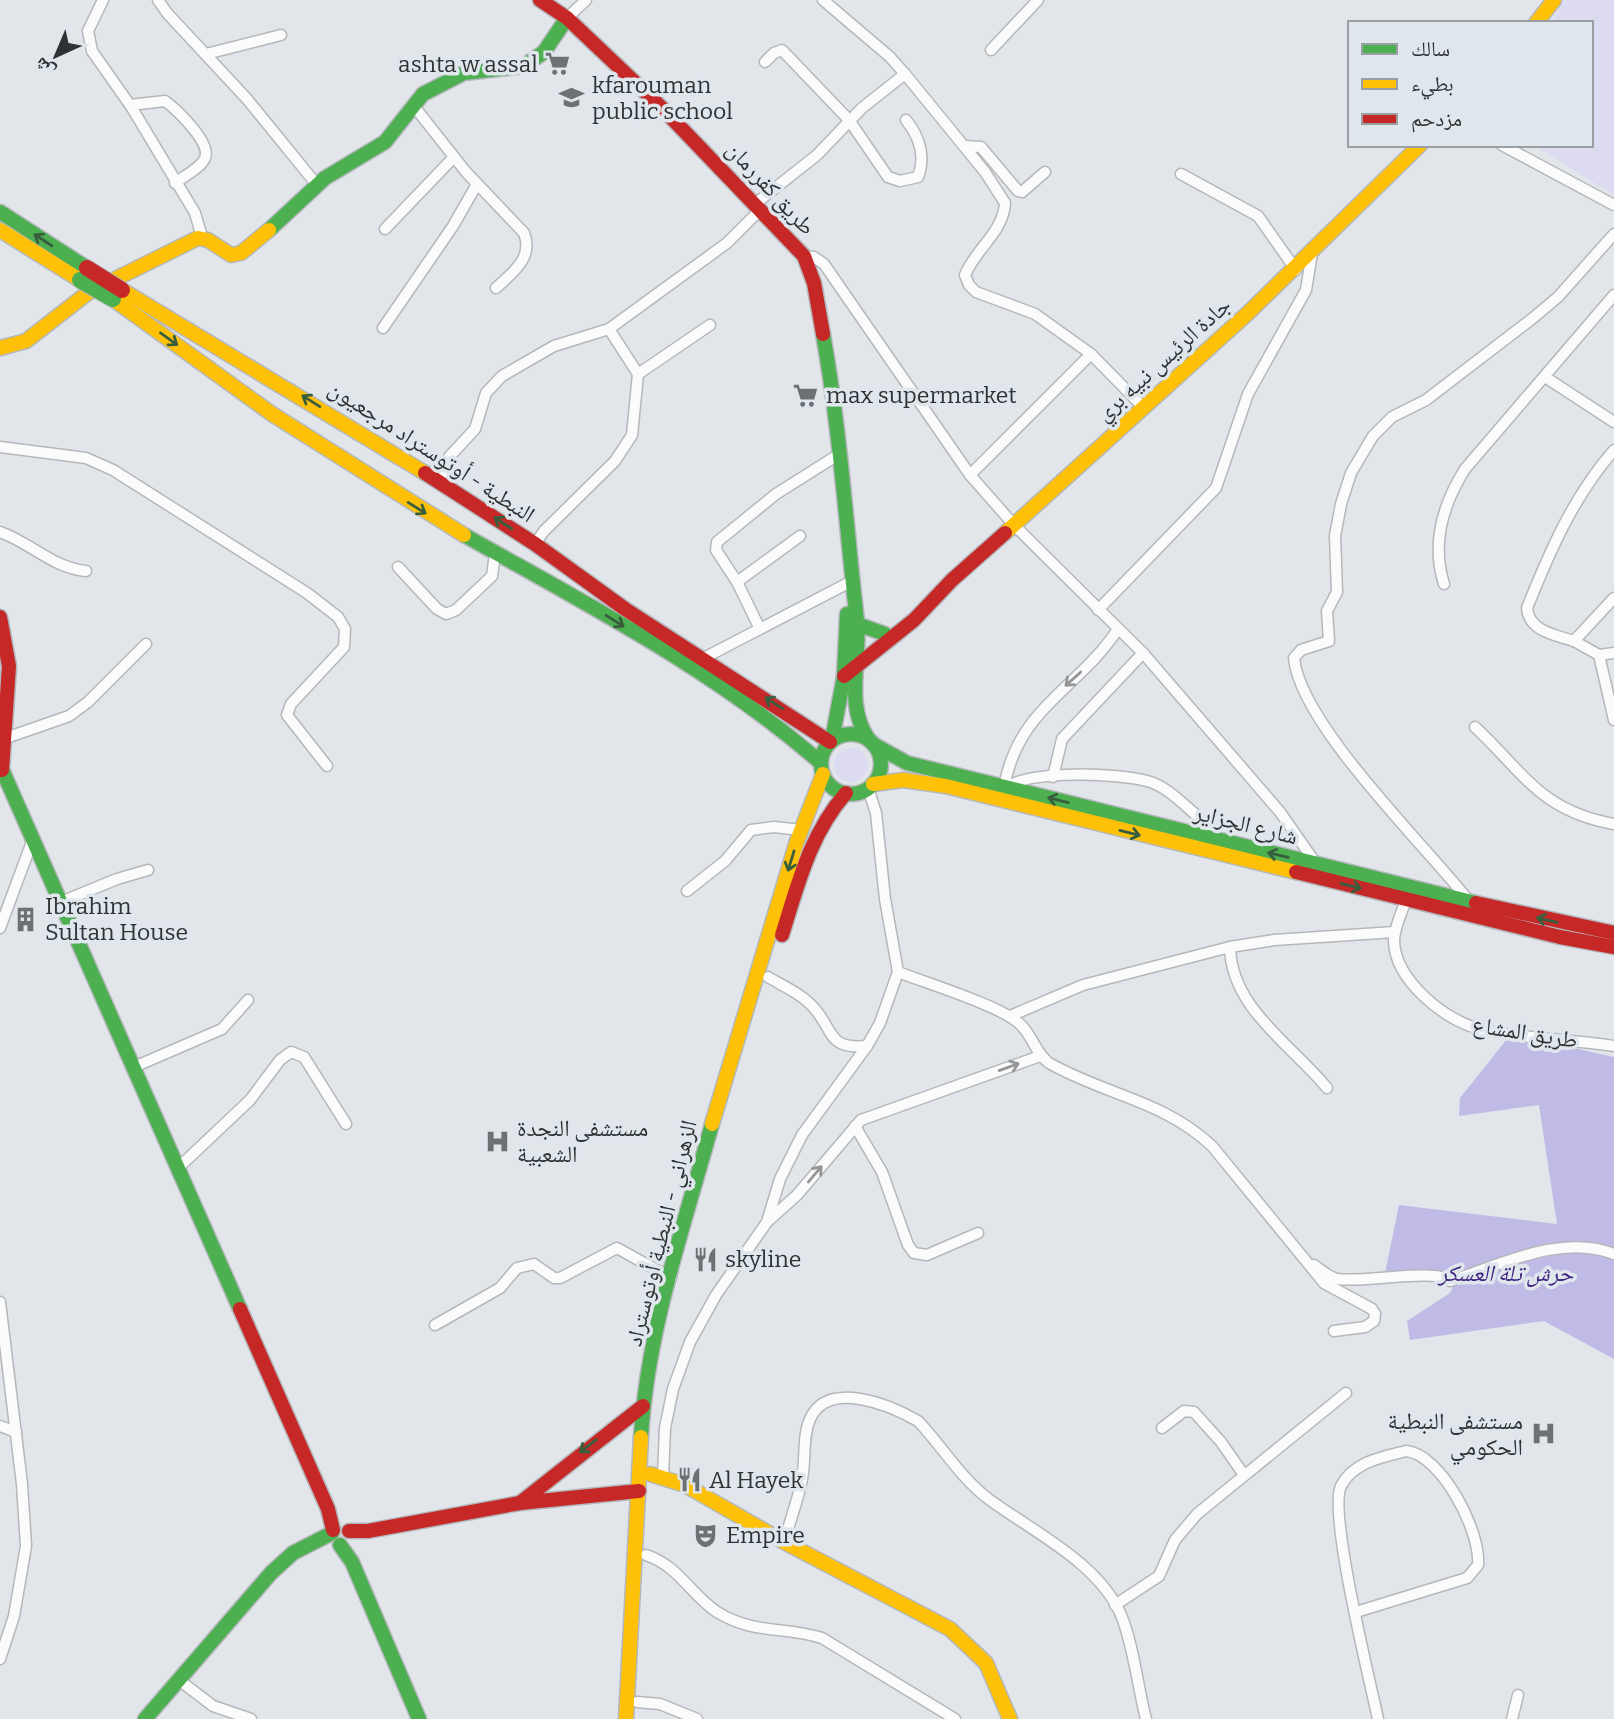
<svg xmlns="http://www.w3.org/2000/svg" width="1614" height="1719" viewBox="0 0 1614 1719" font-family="Bitter,'Noto Naskh Arabic',serif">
<rect width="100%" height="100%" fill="#e2e6ea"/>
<!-- green -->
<g fill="#dcdbf2">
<polygon points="1564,0 1614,0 1614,195 1533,145 1591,145 1591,23 1551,23"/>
<circle cx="851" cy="765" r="17"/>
</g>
<!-- forest -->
<polygon fill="#c0bae7" points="1511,1034 1614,1057 1614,1359 1544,1321 1410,1340 1407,1321 1450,1293 1454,1285 1450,1279 1385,1273 1399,1205 1557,1224 1539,1105 1459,1116 1460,1098"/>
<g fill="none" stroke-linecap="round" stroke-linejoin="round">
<defs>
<g id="street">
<polyline points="103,0 88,31 92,51 132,108 195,213 202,237"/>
<polyline points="158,0 167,13 247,99 317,185"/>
<polyline points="823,0 890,57 905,74"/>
<polyline points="567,18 586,0"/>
<polyline points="991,50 1038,0"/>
<polyline points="206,54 281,35"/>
<path d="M765,62L774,53L782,50L849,120L888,177L900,181L918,177C926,156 919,136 906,120"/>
<path d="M130,105L165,101C176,109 212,143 205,158C201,168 184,176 175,183"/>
<path d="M413,105L466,172L524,233C534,258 512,273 496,288"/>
<polyline points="1502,145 1614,205"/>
<polyline points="964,146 981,147 1018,191 1022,192 1045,172"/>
<polyline points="1181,174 1258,216 1296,270"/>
<path d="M755,204L817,155L862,108L905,74L985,172L1005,203C1003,233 976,248 965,275L969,285L976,292L1035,314L1091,354"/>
<polyline points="385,229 454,157"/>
<polyline points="804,256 814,257 824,264 970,475 1014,525 1143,653 1280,812 1317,865"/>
<polyline points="383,328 453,226 477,184"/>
<polyline points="638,374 710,325"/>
<polyline points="1545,377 1614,422"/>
<polyline points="0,447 86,458 113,470 307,593 338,617 345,629 344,647 291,704 287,715 327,766"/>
<polyline points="970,475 1091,354 1144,408"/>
<polyline points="441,484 449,457 475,429 486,393 502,376 554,346 609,329 727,243 760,210"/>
<path d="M0,532C31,543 53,568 86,571"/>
<polyline points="535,544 544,531 615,461 632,435 638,374 609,329"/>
<polyline points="398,567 437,609 446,614 456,610 492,576 495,554"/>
<polyline points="737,582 800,536"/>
<path d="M1444,584C1431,543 1443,504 1465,469L1614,295"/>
<polyline points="1614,598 1574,641 1599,655 1614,653"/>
<polyline points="1098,610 1216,488 1248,394 1306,290 1312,253"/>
<polyline points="759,627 737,582 716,550 717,542 776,494 841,453"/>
<path d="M1574,641C1556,635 1529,632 1527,608C1550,551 1573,497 1614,450"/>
<polyline points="1599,655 1614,720"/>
<polyline points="702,659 852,581"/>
<path d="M1475,727C1525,774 1541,811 1614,824"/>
<polyline points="6,738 69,716 88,702 146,644"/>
<polyline points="1053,777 1062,739 1143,653"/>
<path d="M1004,787C1019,706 1078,690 1118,629"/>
<path d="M1008,787C1030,770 1119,773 1147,781C1166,786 1181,802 1195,814C1204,822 1214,827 1213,840"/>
<polyline points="687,891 725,861 751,830 774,827 801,830"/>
<path d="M1406,900C1402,912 1394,928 1394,941C1395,980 1445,1021 1480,1029C1522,1039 1571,1039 1614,1046"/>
<path d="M1469,901C1425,845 1300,724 1294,658L1301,650L1329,641L1327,611L1337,592L1335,536L1341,504L1351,473L1373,436L1392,417L1426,400L1533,318L1558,297L1614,234"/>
<polyline points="61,902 117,879 148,870"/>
<polyline points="0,928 33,839"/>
<path d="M1230,947C1231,1008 1292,1045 1327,1088"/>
<path d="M898,972C926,983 1001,1006 1020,1024C1033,1036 1035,1053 1049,1063C1105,1095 1163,1100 1212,1146L1324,1283L1372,1309L1375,1314L1374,1321L1365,1327L1334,1331"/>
<path d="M768,977C783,986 802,994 814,1008C834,1030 827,1050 867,1046"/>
<polyline points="1010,1016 1083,985 1230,947 1274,940 1395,932"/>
<polyline points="134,1067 222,1029 248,1000"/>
<polyline points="855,1126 882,1172 908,1245 914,1253 927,1255 978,1233"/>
<polyline points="178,1168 250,1100 280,1060 291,1052 304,1057 346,1124"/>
<polyline points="767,1222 797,1195 861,1120 1040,1056"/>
<path d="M1314,1265C1321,1270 1329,1277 1337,1279C1364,1283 1436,1268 1450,1281C1500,1265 1562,1233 1614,1254"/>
<polyline points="0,1302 22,1484 26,1546 14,1616 0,1659"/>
<polyline points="435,1325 500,1288 517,1268 534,1264 554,1278 560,1278 617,1248 671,1278"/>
<polyline points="0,1426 16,1432"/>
<polyline points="1162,1428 1184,1411 1194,1412 1221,1442 1244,1475"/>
<polyline points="663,1476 665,1428 673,1389 690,1342 716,1295 767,1222 780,1179 802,1135 867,1046 880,1023 898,972 885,899 876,813 868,788"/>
<path d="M784,1542C790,1521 798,1500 802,1479C806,1460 802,1437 810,1419C828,1379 890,1405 918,1421C942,1446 961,1479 990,1500C1032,1531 1099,1563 1121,1615C1133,1643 1138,1688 1146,1719"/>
<path d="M646,1555C679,1566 690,1594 717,1612C755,1635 784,1626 822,1638L955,1719"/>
<polyline points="1115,1605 1159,1576 1175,1540 1197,1514 1346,1393"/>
<path d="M1356,1612L1467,1578L1478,1565C1481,1531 1441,1454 1406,1451C1382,1457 1353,1462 1341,1486C1328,1512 1370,1681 1378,1719"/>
<polyline points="179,1680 213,1706 251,1719"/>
<polyline points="637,1702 660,1704 697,1719"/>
<polyline points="1512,1719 1518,1695"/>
</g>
<g id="fast">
<polyline points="0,212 87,268"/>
<polyline points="269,230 325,178 385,142 423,94 464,73 524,66 544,52 567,18"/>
<path d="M823,334C840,429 846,525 857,621C861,661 844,705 869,740"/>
<path d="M464,535C586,604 715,670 821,763"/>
<polyline points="857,624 885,634"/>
<circle cx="851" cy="764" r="30"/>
<polyline points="832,740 844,676 847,614"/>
<polyline points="873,744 907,763 1476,903"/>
<polyline points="0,765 240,1309"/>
<path d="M641,1437C647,1330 684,1226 712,1124"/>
<polyline points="340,1545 352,1562 419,1719"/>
<polyline points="145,1719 271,1573 293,1553 332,1533"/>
</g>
<g id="slow">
<polyline points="1536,23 1554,0"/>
<polyline points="0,230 80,280"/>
<polyline points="122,290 425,473"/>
<polyline points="113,299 272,414 464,535"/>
<polyline points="0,348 26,341 89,292 198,238 208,240 231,255 241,253 269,230"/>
<polyline points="1005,533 1248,313 1420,145"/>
<polyline points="873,784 903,780 946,786 1296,872"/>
<polyline points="712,1124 797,841 823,774"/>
<polyline points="650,1474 685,1485 784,1542 950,1629 986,1663 1010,1719"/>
<polyline points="626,1719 641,1437"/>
</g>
<g id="jam">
<polyline points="540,0 567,18 662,108 804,256 814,283 823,334"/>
<polyline points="425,473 535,544 625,609 830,742"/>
<polyline points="0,617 9,666 2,770"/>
<polyline points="844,676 914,620 952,580 1005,533"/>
<polyline points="1296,872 1560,937 1614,947"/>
<polyline points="1476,903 1614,933"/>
<path d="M782,935C798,884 810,834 846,793"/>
<polyline points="240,1309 328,1509 333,1530"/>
<polyline points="520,1503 643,1406"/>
<polyline points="349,1531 368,1531 520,1503 639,1491"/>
</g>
</defs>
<!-- street casing -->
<use href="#street" stroke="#b4b8bb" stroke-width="13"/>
<!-- fast casing -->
<use href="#fast" stroke="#b4b8bb" stroke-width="17"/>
<!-- slow casing -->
<use href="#slow" stroke="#b4b8bb" stroke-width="17"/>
<!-- jam casing -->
<use href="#jam" stroke="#b4b8bb" stroke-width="17"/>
<!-- street -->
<use href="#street" stroke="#fbfbfc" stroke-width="10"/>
<!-- fast -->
<use href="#fast" stroke="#4caf50" stroke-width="14"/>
<!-- slow -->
<use href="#slow" stroke="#ffc107" stroke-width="14"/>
<!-- jam -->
<use href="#jam" stroke="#c62828" stroke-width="14"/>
<defs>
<polyline id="fast-bridge" points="80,280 113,299"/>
<polyline id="jam-bridge" points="87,268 122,290"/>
</defs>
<!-- fast-bridge casing -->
<use href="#fast-bridge" stroke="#b4b8bb" stroke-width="18" stroke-linecap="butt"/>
<!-- jam-bridge casing -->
<use href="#jam-bridge" stroke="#b4b8bb" stroke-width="18" stroke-linecap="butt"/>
<!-- fast-bridge -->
<use href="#fast-bridge" stroke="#4caf50" stroke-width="16"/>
<!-- jam-bridge -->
<use href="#jam-bridge" stroke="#c62828" stroke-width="16"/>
</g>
<!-- one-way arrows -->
<defs><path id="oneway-shaft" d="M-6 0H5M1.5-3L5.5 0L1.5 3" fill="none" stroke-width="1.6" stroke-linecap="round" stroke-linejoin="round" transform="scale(1.75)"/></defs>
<g stroke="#395e3e">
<use href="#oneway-shaft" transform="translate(43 240) rotate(-147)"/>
<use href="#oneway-shaft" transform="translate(169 339) rotate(36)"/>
<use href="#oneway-shaft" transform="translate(311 401) rotate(-148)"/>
<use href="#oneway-shaft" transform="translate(417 508) rotate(32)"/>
<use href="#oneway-shaft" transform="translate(503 523) rotate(-147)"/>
<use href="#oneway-shaft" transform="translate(615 621) rotate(32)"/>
<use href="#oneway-shaft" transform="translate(774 703) rotate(-148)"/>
<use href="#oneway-shaft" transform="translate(1058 800) rotate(-166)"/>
<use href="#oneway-shaft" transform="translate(1130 833) rotate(14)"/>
<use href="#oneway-shaft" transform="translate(1278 855) rotate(-167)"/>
<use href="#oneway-shaft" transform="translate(791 861) rotate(107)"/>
<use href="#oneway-shaft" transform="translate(1351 886) rotate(14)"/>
<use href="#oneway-shaft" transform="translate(1547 920) rotate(-167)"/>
<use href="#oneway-shaft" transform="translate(588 1446) rotate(142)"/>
</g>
<g stroke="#959698">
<use href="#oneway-shaft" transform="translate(1073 679) rotate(138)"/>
<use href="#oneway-shaft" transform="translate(1009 1067) rotate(-20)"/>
<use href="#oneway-shaft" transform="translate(815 1174) rotate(-50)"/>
</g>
<!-- icons -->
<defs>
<symbol id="supermarket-bare" viewBox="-9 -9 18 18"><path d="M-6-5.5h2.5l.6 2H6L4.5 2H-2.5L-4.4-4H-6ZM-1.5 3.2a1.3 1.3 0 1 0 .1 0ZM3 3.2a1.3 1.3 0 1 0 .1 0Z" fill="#6e7174" stroke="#dfe7ed" stroke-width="2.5" paint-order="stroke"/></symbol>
<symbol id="school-bare" viewBox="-9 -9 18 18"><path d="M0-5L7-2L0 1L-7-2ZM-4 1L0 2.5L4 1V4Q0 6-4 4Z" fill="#6e7174" stroke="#dfe7ed" stroke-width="2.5" paint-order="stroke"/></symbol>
<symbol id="building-bare" viewBox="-9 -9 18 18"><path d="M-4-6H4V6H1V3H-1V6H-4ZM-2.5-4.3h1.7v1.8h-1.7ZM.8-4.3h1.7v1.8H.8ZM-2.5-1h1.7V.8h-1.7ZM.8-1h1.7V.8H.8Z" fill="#6e7174" stroke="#dfe7ed" stroke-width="2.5" paint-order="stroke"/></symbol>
<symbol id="hospital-bare" viewBox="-9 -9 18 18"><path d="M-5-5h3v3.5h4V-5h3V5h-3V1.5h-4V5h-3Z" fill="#6e7174" stroke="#dfe7ed" stroke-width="2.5" paint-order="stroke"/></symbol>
<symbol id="restaurant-bare" viewBox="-9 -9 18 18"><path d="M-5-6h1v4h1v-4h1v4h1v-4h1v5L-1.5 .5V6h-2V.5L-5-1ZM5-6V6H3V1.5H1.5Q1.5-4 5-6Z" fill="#6e7174" stroke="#dfe7ed" stroke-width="2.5" paint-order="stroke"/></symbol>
<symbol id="theatre-bare" viewBox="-9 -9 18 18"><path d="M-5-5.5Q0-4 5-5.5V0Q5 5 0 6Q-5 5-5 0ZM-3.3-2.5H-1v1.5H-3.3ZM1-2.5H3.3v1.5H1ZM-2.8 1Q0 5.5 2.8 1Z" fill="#6e7174" stroke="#dfe7ed" stroke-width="2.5" paint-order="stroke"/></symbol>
</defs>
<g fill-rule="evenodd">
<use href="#supermarket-bare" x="540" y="46" width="35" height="35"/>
<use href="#school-bare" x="554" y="80" width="35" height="35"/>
<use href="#supermarket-bare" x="788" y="378" width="35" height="35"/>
<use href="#building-bare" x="8" y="902" width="35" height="35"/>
<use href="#hospital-bare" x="480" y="1124" width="35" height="35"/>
<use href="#restaurant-bare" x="688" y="1242" width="35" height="35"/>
<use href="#hospital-bare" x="1526" y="1416" width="35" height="35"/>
<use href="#restaurant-bare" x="672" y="1462" width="35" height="35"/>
<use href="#theatre-bare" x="688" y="1518" width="35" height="35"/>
</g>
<g text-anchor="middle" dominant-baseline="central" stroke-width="7" stroke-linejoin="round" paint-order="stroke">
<!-- poi labels -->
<g font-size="23" fill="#2f3234" stroke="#dfe7ed" text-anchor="start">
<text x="538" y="64" text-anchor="end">ashta w assal</text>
<text x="592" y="85">kfarouman<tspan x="592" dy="26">public school</tspan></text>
<text x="826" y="395">max supermarket</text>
<text x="45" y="906">Ibrahim<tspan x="45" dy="26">Sultan House</tspan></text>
<text x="517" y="1128">مستشفى النجدة<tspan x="517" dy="26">الشعبية</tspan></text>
<text x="725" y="1259">skyline</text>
<text x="1523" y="1421" text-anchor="end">مستشفى النبطية<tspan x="1523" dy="26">الحكومي</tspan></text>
<text x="709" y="1480">Al Hayek</text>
<text x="726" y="1535">Empire</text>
</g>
<!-- street labels -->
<g font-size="23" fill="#2f3234" stroke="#dfe7ed">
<text transform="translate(771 188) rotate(47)">طريق كفررمان</text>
<text transform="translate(1163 359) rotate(-42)">جادة الرئيس نبيه بري</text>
<text transform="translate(432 451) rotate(33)">النبطية - أوتوستراد مرجعيون</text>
<text transform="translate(1246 824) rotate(14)">شارع الجزاير</text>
<text transform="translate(1525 1032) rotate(9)">طريق المشاع</text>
<text transform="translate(661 1233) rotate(-76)">الزهراني - النبطية أوتوستراد</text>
</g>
<!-- park labels -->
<g font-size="23" font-style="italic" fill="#412480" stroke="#dfe7ed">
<text x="1506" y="1273">حرش تلة العسكر</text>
</g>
</g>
<!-- legend -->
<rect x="1348" y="21" width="245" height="126" fill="#dfe7ed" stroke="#999fa3" stroke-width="2"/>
<rect x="1362" y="44" width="35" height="10" fill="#4caf50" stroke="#999fa3" stroke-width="2"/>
<text x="1411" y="56" font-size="21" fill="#2f3234">سالك</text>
<rect x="1362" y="79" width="35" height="10" fill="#ffc107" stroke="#999fa3" stroke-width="2"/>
<text x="1411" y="91" font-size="21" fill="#2f3234">بطيء</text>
<rect x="1362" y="114" width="35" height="10" fill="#c62828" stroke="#999fa3" stroke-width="2"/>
<text x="1411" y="126" font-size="21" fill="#2f3234">مزدحم</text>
<!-- north arrow -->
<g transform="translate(56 56) rotate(224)" stroke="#dfe7ed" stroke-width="5" paint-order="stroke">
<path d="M0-5L12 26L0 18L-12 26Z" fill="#2f3234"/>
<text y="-10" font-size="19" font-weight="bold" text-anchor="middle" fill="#2f3234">ش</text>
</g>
</svg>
